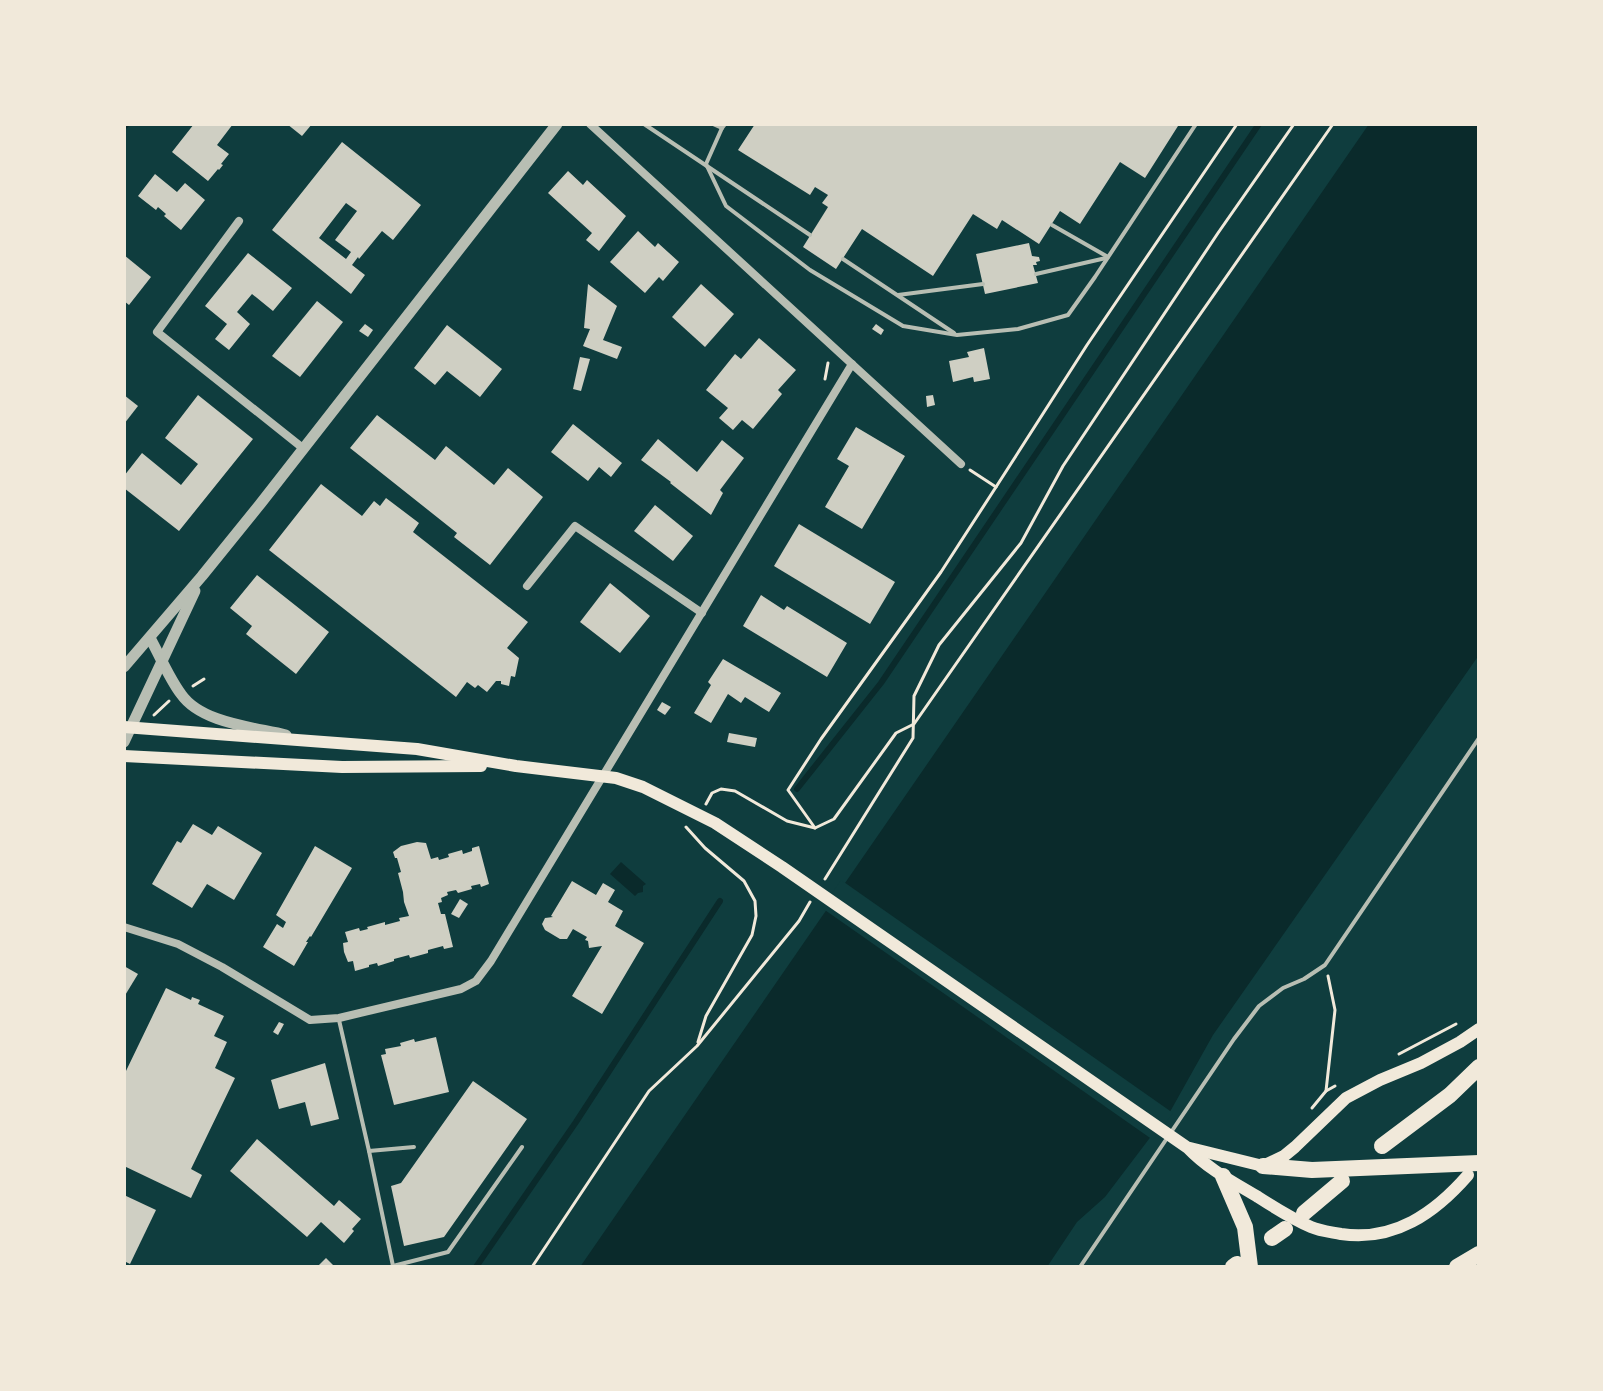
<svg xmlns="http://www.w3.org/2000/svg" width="1603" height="1391" viewBox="0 0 1603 1391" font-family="'Varela Round',sans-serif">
<rect width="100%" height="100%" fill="#0f3d3e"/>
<!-- water -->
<g fill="#0a2a2b">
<polygon points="1369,124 1479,124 1479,655 1213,1035 1171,1110 1105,1197 1077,1222 1047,1267 580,1267"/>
<polygon points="621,862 646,884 643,886 643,892 638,893 635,896 610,874"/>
</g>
<!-- pier -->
<polygon fill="#0f3d3e" points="841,880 1173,1113 1153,1140 822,908"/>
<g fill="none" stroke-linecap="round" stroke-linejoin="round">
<!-- stream -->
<g stroke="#0a2a2b" stroke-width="6">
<polyline points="124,127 127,124"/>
<polyline points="797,789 881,683 1259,124"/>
<polyline points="476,1267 576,1122 720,901"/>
</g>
</g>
<!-- building -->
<g fill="#cfcfc3" fill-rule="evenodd">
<polygon points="194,124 233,124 217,145 229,154 221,164 223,165 219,170 218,169 208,181 172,152"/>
<polygon points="287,124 312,124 302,136"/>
<polygon points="755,124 1174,124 1178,126 1145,178 1120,162 1080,224 1060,211 1039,244 1002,220 997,229 973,214 933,276 862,229 836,269 803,247 828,207 822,203 828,195 815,187 810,195 738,150"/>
<path d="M342,142L421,205L393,240L382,231L359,259L358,257L352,265L365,275L351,294L272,230ZM346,203L357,211L335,240L351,252L346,259L319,238Z"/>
<polygon points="568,171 583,185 587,180 626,216 599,251 586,240 592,233 548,193"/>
<polygon points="155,174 177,192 185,183 205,200 181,230 164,216 166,214 158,207 156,210 138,196"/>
<polygon points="638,231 655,247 658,243 679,262 663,281 659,277 645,293 610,262"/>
<polygon points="1029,243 1032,256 1039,257 1040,261 1036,262 1037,265 1033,265 1038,283 985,294 976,254"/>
<polygon points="248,253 292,288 273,311 252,294 237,312 250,324 229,350 215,339 227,324 205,306"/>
<polygon points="124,255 151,277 129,305 124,301"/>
<polygon points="588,284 617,306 603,340 622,347 617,359 583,346 590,329 584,328"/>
<polygon points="701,284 734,314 705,347 672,317"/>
<polygon points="317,301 343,322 300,377 272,356"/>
<polygon points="365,324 373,330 368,337 359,331"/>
<polygon points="876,324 884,330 881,335 872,329"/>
<polygon points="447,325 502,369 480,397 447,371 435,385 414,368"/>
<polygon points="759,338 796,370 778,390 782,394 753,429 742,420 733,430 719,418 728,408 706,390 735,354 741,359"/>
<polygon points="984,348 990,379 974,382 973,377 953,382 949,361 969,357 967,352"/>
<polygon points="580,357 590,359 581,391 573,389"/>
<polygon points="124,395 138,406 124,424"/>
<polygon points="198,395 253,439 179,531 124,488 124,476 142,453 181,485 198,464 165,438"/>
<polygon points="933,395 935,405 927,407 926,396"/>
<polygon points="377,415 435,460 446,446 494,485 508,468 543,497 490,565 454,537 457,533 350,448"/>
<polygon points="573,424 622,463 611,477 599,467 588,481 551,452"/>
<polygon points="856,427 905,456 862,529 825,507 849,466 837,459"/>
<polygon points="658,439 697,472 722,440 744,458 720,490 723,493 711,515 670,483 671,482 641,460"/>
<polygon points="321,484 362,516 374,501 380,506 386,498 419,523 413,532 528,622 507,648 519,658 515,677 511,676 509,686 501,684 501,681 496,681 487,692 478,685 475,688 467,682 456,697 269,550"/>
<polygon points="655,505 693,536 673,561 634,531"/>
<polygon points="799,524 895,582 870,624 774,566"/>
<polygon points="257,575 329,632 296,674 246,634 252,626 230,608"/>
<polygon points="610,583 650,616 620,653 580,622"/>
<polygon points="761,595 784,610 787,606 847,643 827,677 743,626"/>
<polygon points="723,659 781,693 769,712 745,697 741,703 728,694 711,723 694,713 711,685 708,682"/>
<polygon points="662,702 671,707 665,715 657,710"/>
<polygon points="729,733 757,738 755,747 727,742"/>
<polygon points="193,824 212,835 218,826 262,853 234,900 207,884 192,908 152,884 177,841 181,843"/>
<polygon points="417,842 426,843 431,859 438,857 439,860 449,857 448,854 462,850 463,854 472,851 472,848 479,846 489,884 481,887 480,884 471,886 472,889 458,893 456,890 447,892 448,895 441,898 442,902 438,903 441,914 445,914 453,947 444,949 443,946 428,950 428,953 410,958 409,955 394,959 394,961 378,966 377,963 369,965 369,967 355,971 353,961 348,962 344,952 343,943 348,942 345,932 359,928 360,931 368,929 367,927 385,922 385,925 400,921 399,918 409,916 404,902 403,892 398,873 401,872 397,858 395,858 393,852 401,846"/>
<polygon points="315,846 352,868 311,937 310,936 306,942 308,942 294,966 263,947 277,924 283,928 286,922 276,915"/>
<polygon points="572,881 596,895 603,883 615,890 608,902 623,911 615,926 644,943 602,1014 572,996 602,946 589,948 588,941 585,940 587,937 573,929 567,939 560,939 545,930 542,924 545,918 553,917 551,916"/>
<polygon points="460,899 468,904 459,918 451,914"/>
<polygon points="124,966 138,974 124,997"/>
<polygon points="166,988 191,1000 192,997 200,1000 198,1004 224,1016 214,1036 227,1042 215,1068 235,1078 191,1169 202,1175 191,1198 124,1166 124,1070 126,1071"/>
<polygon points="279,1022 284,1024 278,1035 273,1032"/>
<polygon points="436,1037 449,1092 394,1105 381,1055 386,1054 385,1049 401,1046 400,1043 414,1039 415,1042"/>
<polygon points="325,1063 339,1119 311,1126 305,1102 279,1109 271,1080"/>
<polygon points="473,1081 527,1119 444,1237 404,1246 391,1186 401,1183"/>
<polygon points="257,1139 334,1206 339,1200 361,1219 352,1229 354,1231 344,1243 321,1222 307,1237 230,1171"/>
<polygon points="124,1195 156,1210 130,1264 124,1261"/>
<polygon points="326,1258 335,1267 317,1267"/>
</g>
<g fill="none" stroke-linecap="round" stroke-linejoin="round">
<!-- path -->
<g stroke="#f1e9da" stroke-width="3">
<polyline points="825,379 828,363"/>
<polyline points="996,487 1087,345 1237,124"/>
<polyline points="193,686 204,679"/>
<polyline points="154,715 169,701"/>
<polyline points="706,804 712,793 721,789 735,791 787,821 815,828 834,819 896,733 914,724 1333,124"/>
<polyline points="686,827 705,848 744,881 755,901 756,916 752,935 706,1016 698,1042"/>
<polyline points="815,828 788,790 821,739 941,572 996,487 970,470"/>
<polyline points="825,879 913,738 914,696 939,645 1021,543 1063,466 1218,233 1294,124"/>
<polyline points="1399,1054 1456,1024"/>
<polyline points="1326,1091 1335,1010 1328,976"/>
<polyline points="1312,1108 1326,1091 1335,1086"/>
<polyline points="532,1267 649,1091 697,1046 799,921 810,902"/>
</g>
<!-- service -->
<g stroke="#b8beb3" stroke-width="4">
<polyline points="644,124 810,235"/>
<polyline points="713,124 722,128 725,124"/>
<polyline points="722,128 706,164 726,206 810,270 903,326 957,335 1018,329 1068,315 1095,277 1196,124"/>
<polyline points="1052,225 1108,257"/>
<polyline points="843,259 954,333"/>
<polyline points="1036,274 1106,258"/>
<polyline points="898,295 983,284"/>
<polyline points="339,1020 369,1151 414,1147"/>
<polyline points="369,1151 393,1266 448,1252 522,1147"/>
<polyline points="1080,1267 1234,1039 1259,1006 1283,988 1304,979 1325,965 1479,738"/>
</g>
<!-- minor -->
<g stroke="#b8beb3" stroke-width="8">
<polyline points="590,124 961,464"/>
<polyline points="239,221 157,332 304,449"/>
<polyline points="527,586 575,526 702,613"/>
<polyline points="124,927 178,944 222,967 310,1020 339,1018 461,989 476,981 491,961 852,364"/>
</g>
<!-- tertiary -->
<g stroke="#b8beb3" stroke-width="11">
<path d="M150,638C160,656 169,678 181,694C201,723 253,727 286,735"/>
<polyline points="124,667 202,576 261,503 557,124"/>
<polyline points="124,742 195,591"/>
</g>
<!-- secondary -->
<g stroke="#f1e9da" stroke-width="12">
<path d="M124,727L417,749L516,766L616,778L643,787L715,823L782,867L1188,1148C1208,1169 1233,1182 1258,1197C1275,1208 1293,1219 1311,1227C1320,1231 1331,1232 1341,1234C1394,1242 1435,1213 1468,1175"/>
<polyline points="124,756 342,767 481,766"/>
<polyline points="1190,1148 1263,1166 1284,1156 1295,1147 1346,1098 1380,1080 1421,1063 1460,1042 1479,1029"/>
</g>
<!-- motorway -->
<g stroke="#f1e9da" stroke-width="16">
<polyline points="1382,1146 1450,1095 1479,1067"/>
<polyline points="1263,1166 1312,1170 1479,1163"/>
<polyline points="1223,1176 1245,1227 1250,1267"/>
<polyline points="1304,1213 1342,1181"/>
<polyline points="1272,1238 1285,1229"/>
<polyline points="1233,1267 1237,1264"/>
<polyline points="1457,1267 1479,1254"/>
</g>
</g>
<!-- border -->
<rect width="1603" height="1391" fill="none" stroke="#f1e9da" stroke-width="252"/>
</svg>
